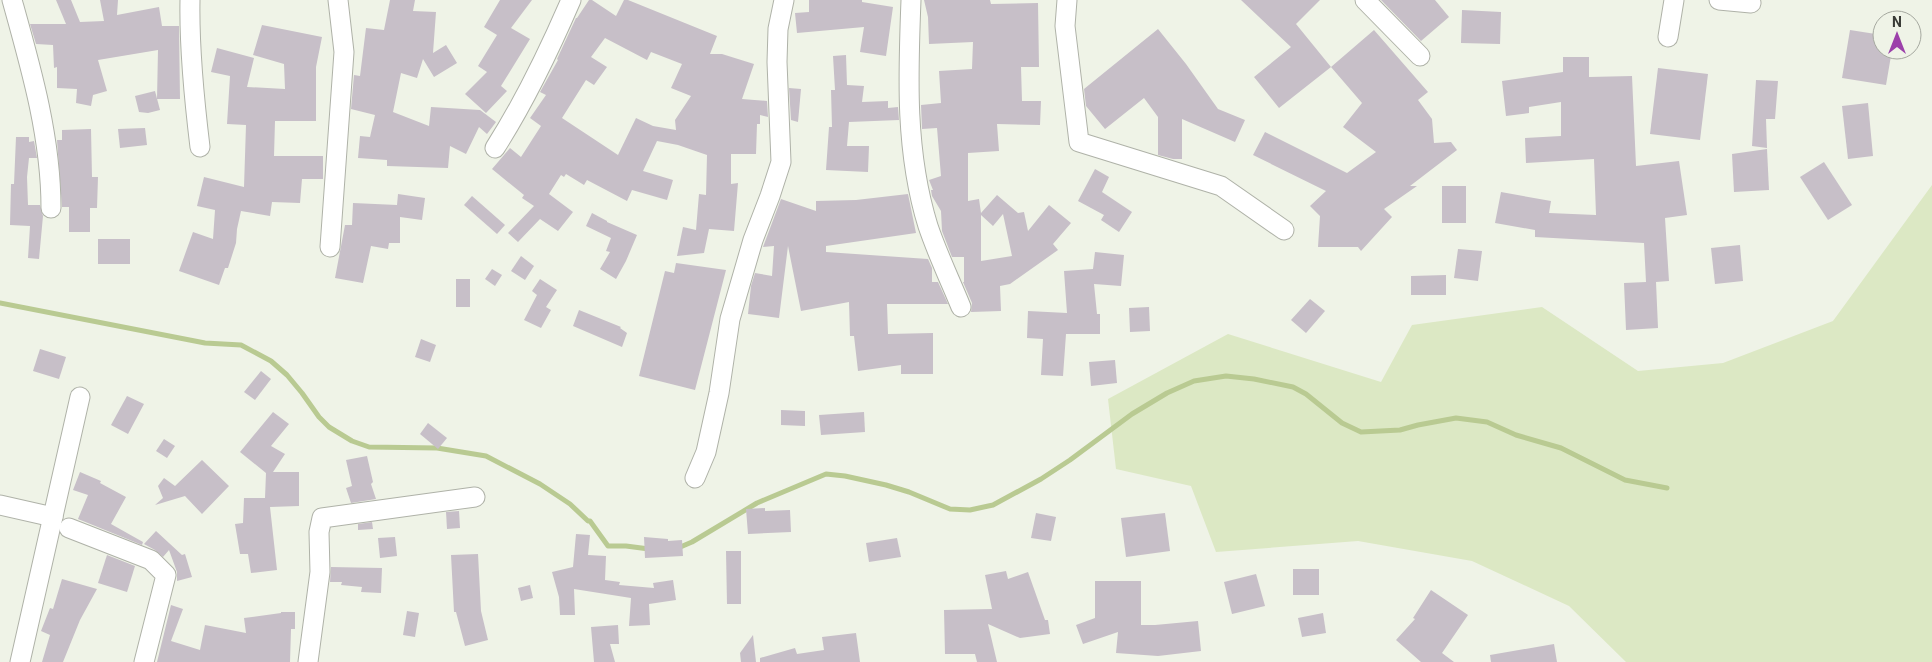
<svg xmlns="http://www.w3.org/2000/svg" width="1932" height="662" viewBox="0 0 1932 662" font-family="Roboto,sans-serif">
<rect width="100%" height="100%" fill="#eff3e7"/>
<!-- green -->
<polygon fill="#dce8c4" points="1932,185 1932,662 1626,662 1569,606 1472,561 1358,541 1216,552 1191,486 1116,469 1108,399 1228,334 1381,382 1412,325 1542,307 1638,371 1723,363 1833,321"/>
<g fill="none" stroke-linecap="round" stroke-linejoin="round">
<!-- stream -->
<g stroke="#b9ca92" stroke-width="5">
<polyline points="0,303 205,343 241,345 271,361 287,375 302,393 319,417 329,427 352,441 369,447 437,448 486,456 540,484 570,504 588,521 590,521 608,546 626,546 649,549"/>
<polyline points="678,548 692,542 757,503 826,474 845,476 886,485 909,492 950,509 970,510 993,505 1041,479 1070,460 1132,414 1167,393 1194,381 1226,376 1254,379 1293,387 1306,394 1342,423 1361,432 1400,430 1418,425 1456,418 1487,422 1516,435 1561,448 1625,480 1667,488"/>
</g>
</g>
<!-- building -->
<g fill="#c7bfc8" fill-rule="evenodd">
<polygon points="56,0 71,0 80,22 104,21 100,0 118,0 117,15 159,7 162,26 179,26 180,99 157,99 158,50 98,60 107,91 93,95 91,106 76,103 77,89 57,88 57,67 54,68 53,45 36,44 30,24 66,24"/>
<polygon points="390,0 415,0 413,11 436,12 433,53 446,45 457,63 434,77 423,59 417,78 401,73 393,112 429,126 431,107 480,110 496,122 487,134 479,127 466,154 450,146 448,168 387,166 387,160 358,158 360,136 370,137 375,115 351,109 354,75 360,76 366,28 384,30"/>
<polygon points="500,0 532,0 511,28 530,39 501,86 507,91 486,113 465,94 487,72 478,66 497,35 484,27"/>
<path d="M589,0H592L616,16L624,0H628L717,36L710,54H722L754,64L742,99L767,101L768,117L760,115V124H757L756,154H731V184L738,183L734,231L709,229L704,253L677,256L683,227L696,230L699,194L706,195L707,155L678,145L657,141L643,171L673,180L667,200L632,190L627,201L587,180L584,185L566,174L564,177L561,175L549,194L573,212L558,231L540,219L518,242L508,233L534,206L522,198L524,195L492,169L510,148L521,157L541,126L530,118L546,95L540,92L558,60L557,59L576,18H577ZM605,38L647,60L651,52L682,64L671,88L691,96L675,120L676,130L653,126L636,118L618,155L562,118L586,80L594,85L607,67L591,57Z"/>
<polygon points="809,0 862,0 862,2 893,7 886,56 860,52 864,27 797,33 795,13 809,12"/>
<path d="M924,0H990L991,4L1038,3L1039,67H1021L1022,101H1041L1040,125L997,124L999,151L968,153V201L979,199L981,213L997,195L1018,213L1024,212L1028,231L1049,205L1071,223L1053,244L1058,250L1010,284L1000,286L1001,311L971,312L972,303L963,282H964V257H952L942,231L941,211L932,196L931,190H933L929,180L941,176L937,128L922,129L921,105L941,103L939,71L972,69L973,42L929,44L928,17ZM1003,214L1012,256L981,261V215L993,226Z"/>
<polygon points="1241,0 1320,0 1296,24 1331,67 1279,108 1254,77 1291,47"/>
<polygon points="1381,0 1435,0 1449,17 1421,41"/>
<polygon points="1462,10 1501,12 1500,44 1461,43"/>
<polygon points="262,25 322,37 316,67 316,121 275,121 274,156 323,156 323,179 302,179 300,203 272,202 270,216 241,211 237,229 236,243 228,268 225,268 219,285 179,271 193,232 213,239 215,210 197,206 204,177 244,187 246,125 227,124 230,76 211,72 217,48 254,58 247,87 285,89 284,64 253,55"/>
<polygon points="1158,29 1186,64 1218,109 1245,120 1235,142 1182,119 1182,159 1173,159 1158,155 1158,117 1144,98 1105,129 1086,106 1084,89"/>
<polygon points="1374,30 1428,92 1418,100 1432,119 1434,143 1451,142 1457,150 1410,186 1417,186 1384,209 1392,217 1361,251 1358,247 1318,247 1320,216 1310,206 1326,191 1253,155 1265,132 1347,173 1376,152 1343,127 1362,103 1331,67"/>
<polygon points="1850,30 1882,35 1882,50 1892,50 1886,85 1842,78"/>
<polygon points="846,55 847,85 864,86 862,102 888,101 888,108 898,107 899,120 849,122 847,146 869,146 868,172 826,170 829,127 832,127 831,90 835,90 833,56"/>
<polygon points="1563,57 1589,57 1589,77 1632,76 1636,166 1679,161 1687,215 1665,218 1669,281 1656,282 1658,328 1626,330 1624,283 1646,282 1644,243 1535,237 1535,230 1495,223 1501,192 1551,201 1549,213 1596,215 1594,159 1526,163 1525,138 1561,136 1561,102 1529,107 1529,113 1506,116 1502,81 1563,72"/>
<polygon points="1658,68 1708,74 1700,140 1650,134"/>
<polygon points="1756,80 1778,81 1775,119 1766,119 1767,148 1752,146"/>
<polygon points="789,88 801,89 798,122 791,120"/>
<polygon points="155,91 160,110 148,113 139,112 135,96"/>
<polygon points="1868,103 1873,156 1848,159 1842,106"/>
<polygon points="145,128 147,145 120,148 118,129"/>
<polygon points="91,129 92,177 98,177 97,208 90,208 90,232 69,232 69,207 62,207 57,140 62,140 62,130"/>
<polygon points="16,137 29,137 29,142 34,141 37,158 29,158 27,177 28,205 40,205 43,216 39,259 28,258 30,226 10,225 11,184 14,184"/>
<polygon points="1767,149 1769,190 1734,192 1732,154"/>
<polygon points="1824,162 1852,205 1828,220 1800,177"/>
<polygon points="1095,169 1109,177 1102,192 1132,212 1119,232 1101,220 1104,215 1078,201"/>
<rect x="1442" y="186" width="24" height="37"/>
<polygon points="398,194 425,198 422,220 400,217 400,243 389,243 388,249 371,246 363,283 335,278 345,225 352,225 353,203 397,205"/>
<polygon points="908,194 916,233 826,246 826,252 928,259 932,268 932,282 938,282 948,304 887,304 888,334 933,333 933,374 901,374 901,365 858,371 854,336 850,336 849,302 801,311 788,246 779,318 748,314 751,286 755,273 772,276 774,246 763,247 781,199 816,211 816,201 856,200"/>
<polygon points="472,196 505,225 497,234 464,205"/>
<polygon points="592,213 607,221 607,222 637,235 626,261 616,279 600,269 610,252 606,251 611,238 586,226"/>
<rect x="98" y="239" width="32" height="25"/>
<polygon points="1740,245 1743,281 1715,284 1711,248"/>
<polygon points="1458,249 1482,251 1478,281 1454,278"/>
<polygon points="1095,252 1124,255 1121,286 1094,284 1097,314 1100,314 1100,334 1066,334 1063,376 1041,375 1043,339 1027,338 1028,311 1067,313 1064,271 1093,269"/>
<polygon points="521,256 534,266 525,280 511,271"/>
<polygon points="676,263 726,270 695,390 639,376 665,271 674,273"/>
<polygon points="492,269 502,275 495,286 485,279"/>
<polygon points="1446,275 1446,295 1411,295 1411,276"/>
<rect x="456" y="279" width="14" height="28"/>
<polygon points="540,279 557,290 546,307 551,310 541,328 524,320 537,295 532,291"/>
<polygon points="1310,299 1325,311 1306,333 1291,320"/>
<polygon points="1149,307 1150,331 1130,332 1129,308"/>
<polygon points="579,310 621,327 620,328 627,333 622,347 573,326"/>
<polygon points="421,339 436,345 430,362 415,357"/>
<polygon points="40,349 66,357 59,379 33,371"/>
<polygon points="1115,360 1117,383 1091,386 1089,362"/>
<polygon points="261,371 271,379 255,400 244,392"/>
<polygon points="127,396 144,404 128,434 111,425"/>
<polygon points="781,410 805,411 805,426 781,425"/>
<polygon points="273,412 289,424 271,446 285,454 273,472 299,472 299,506 270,507 277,570 251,573 248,554 240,554 235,524 243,523 244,498 265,498 266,473 240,452"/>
<polygon points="864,412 865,432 821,435 819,415"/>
<polygon points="428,423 447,438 438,449 420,434"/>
<polygon points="164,439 175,446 167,458 156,451"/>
<polygon points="367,456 373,482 371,484 376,499 351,503 346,488 352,486 346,460"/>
<polygon points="202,460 229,486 202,514 185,496 155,505 163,498 158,486 164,478 175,486"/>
<polygon points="80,472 101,481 100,483 126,497 111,524 143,542 142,545 78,519 88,495 73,490"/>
<polygon points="765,508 765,511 790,510 791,532 748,534 746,509"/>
<polygon points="459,511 460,528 447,529 446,512"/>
<polygon points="1036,513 1056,517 1051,541 1031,538"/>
<polygon points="1165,513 1170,551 1126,557 1121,518"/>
<polygon points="372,522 373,529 358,530 358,524"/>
<polygon points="156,531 182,555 185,554 192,577 177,581 177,572 169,550 163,557 155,550 144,544"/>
<polygon points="576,534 590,535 588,555 606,556 605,580 620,582 619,585 654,588 653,583 673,580 676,600 649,604 650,625 629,626 631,598 574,589 575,615 560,615 559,597 552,572 573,567"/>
<polygon points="395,537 397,556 380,558 378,538"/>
<polygon points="644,537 668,539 668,541 682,540 683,556 645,558"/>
<polygon points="897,538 901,557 869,562 866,543"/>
<polygon points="726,551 741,551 741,604 727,604"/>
<polygon points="478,554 481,611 488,640 465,646 456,612 454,612 451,555"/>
<polygon points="107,555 135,566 127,592 98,583"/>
<polygon points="331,567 382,568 381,593 361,592 362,587 341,585 342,582 330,582"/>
<rect x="1293" y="569" width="26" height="26"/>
<polygon points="1006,571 1008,579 1028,572 1045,620 1048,620 1050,634 1020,638 988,624 997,662 977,662 975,654 945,654 944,610 992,609 985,575"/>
<polygon points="1256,574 1265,606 1232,614 1224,582"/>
<polygon points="62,579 97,589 80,620 63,662 42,662 50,635 41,631 50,608 53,609"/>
<polygon points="1095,581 1141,581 1141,625 1155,625 1198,621 1201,651 1158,656 1116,653 1118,632 1083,644 1076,625 1095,618"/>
<polygon points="530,585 533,598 521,601 518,588"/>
<polygon points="1431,590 1468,615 1442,653 1454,662 1421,662 1396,640 1415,619 1413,618"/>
<polygon points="171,605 183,609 171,641 200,650 205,625 246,633 244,618 281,613 281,612 295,612 295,629 291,629 290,662 157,662"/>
<polygon points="407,611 419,613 415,637 403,635"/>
<polygon points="1323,613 1326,633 1302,637 1298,618"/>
<polygon points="618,625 619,644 610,644 615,662 594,662 591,627"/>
<polygon points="856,633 860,662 760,662 760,658 795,648 797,654 824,650 822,637"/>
<polygon points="753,635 756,662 741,662 740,653"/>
<polygon points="1554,644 1557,662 1491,662 1490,655"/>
</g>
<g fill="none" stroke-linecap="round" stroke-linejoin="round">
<defs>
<g id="street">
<path d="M12,0C31,68 51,137 51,208"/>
<path d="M190,0C189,50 194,98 200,147"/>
<path d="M911,0C908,76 905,152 928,226C937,253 950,280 961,307"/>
<polyline points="1067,0 1065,26 1079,142 1221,186 1284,230"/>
<polyline points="1365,0 1420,56"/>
<polyline points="1719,0 1751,3"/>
<polyline points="1668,37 1674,0"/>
<path d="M495,148C525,101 549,51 571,0"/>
<polyline points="330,247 344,52 338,0"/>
<polyline points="695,478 706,452 719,393 730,319 753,240 770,196 781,162 777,62 778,29 784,0"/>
<polyline points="0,505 53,517"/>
<polyline points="69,528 151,560 166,575 144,662"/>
<polyline points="20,662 80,397"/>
<polyline points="308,662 320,572 319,532 322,518 475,497"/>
</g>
</defs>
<!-- street casing -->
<use href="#street" stroke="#afb2a8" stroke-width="21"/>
<!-- street -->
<use href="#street" stroke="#fff" stroke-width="19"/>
</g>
<!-- north arrow -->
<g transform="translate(1897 35)"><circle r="24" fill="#eff3e7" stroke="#a6a9a0"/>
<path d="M0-4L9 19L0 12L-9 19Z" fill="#9c40aa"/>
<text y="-8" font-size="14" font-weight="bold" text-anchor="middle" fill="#393b36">N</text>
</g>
</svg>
